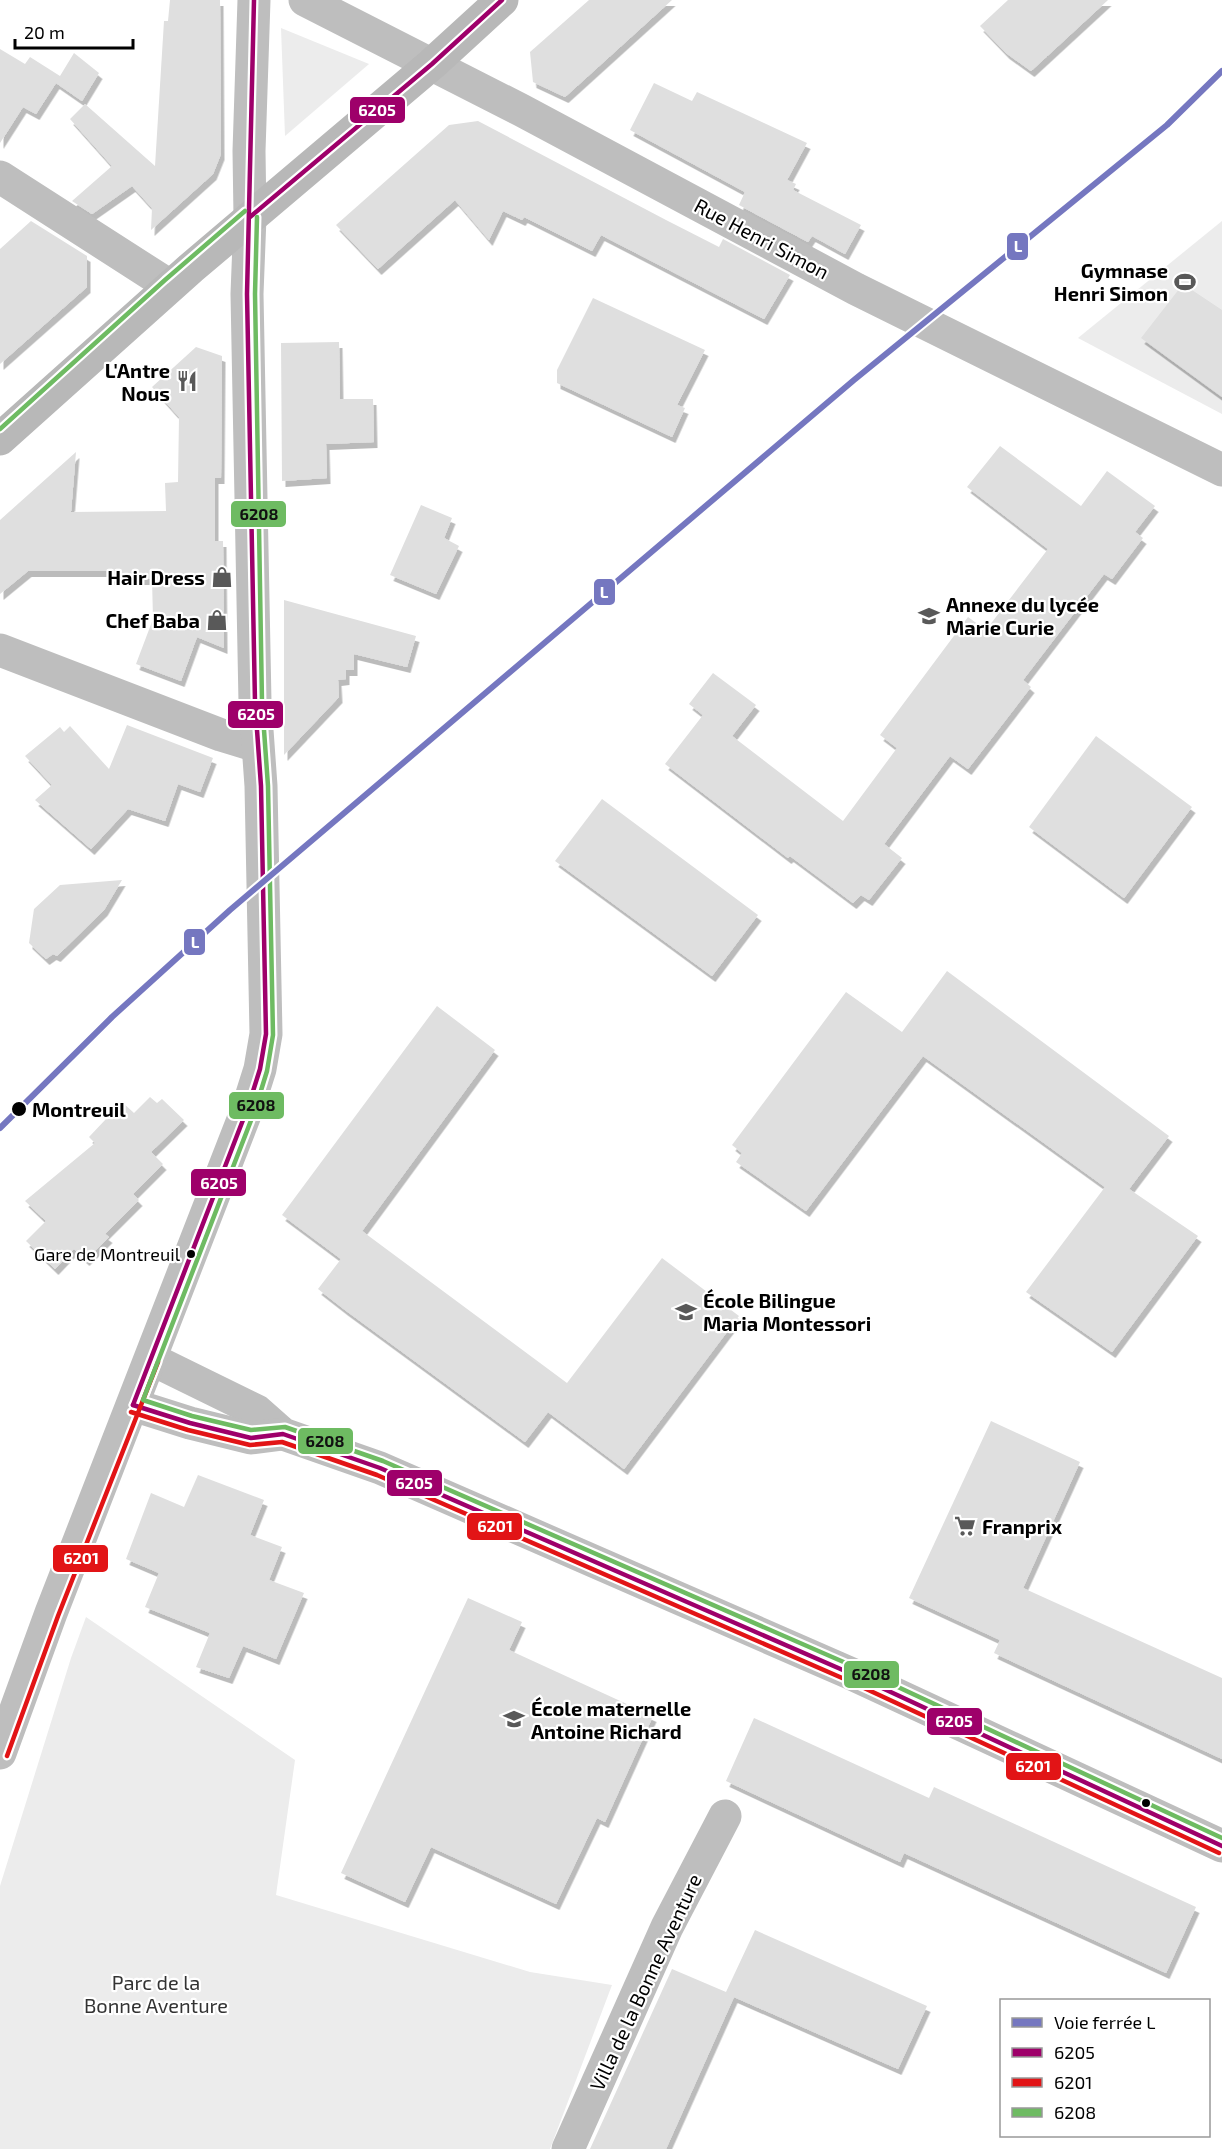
<svg xmlns="http://www.w3.org/2000/svg" width="1222" height="2149" viewBox="0 0 1222 2149" font-family="'Exo 2',sans-serif">
<defs>
<filter id="shadow"><feDropShadow dx="3.5" dy="6" stdDeviation="0" flood-color="#0004"/></filter>
</defs>
<rect width="100%" height="100%" fill="#fff"/>
<!-- green -->
<g fill="#ececec">
<polygon points="281,28 369,64 285,136"/>
<polygon points="1222,221 1222,414 1078,338"/>
<polygon points="86,1617 295,1760 276,1895 530,1972 612,1985 550,2149 0,2149 0,1886 71,1658"/>
</g>
<!-- building -->
<g fill="#dfdfdf" filter="url(#shadow)">
<polygon points="170,0 220,0 221,154 213,174 151,230 152,208 132,186 92,214 72,201 112,166 70,119 85,104 155,166 164,21 168,21"/>
<polygon points="589,0 672,0 565,97 533,82 530,52"/>
<polygon points="1008,0 1108,0 1031,71 1006,53 980,26"/>
<polygon points="0,49 25,64 30,57 60,76 74,53 99,73 82,101 56,83 36,114 23,107 0,143"/>
<polygon points="654,83 692,101 697,92 807,143 787,180 796,184 793,190 861,225 845,254 812,236 808,242 739,205 745,192 630,130"/>
<polygon points="478,121 666,220 719,247 723,239 790,275 764,319 601,235 592,251 524,217 522,220 503,211 489,240 455,200 378,269 336,225 449,125"/>
<polygon points="31,221 87,256 87,287 0,364 0,249"/>
<polygon points="1183,284 1222,310 1222,397 1141,338"/>
<polygon points="593,298 705,350 677,405 685,408 672,437 557,383 557,370"/>
<polygon points="339,342 340,399 373,399 374,442 326,444 327,478 282,481 281,343"/>
<polygon points="196,347 222,356 221,478 215,478 215,541 223,541 224,648 197,637 181,681 136,664 153,619 152,579 110,579 111,571 28,571 0,594 0,520 76,452 71,512 166,511 165,483 178,482 179,417 152,387"/>
<polygon points="1000,446 1081,506 1107,471 1155,506 1135,532 1143,538 1112,579 1104,574 1023,680 1031,687 968,769 950,756 884,844 902,858 869,900 861,895 853,903 790,856 788,858 665,764 703,715 689,704 713,673 756,705 732,736 843,821 897,748 880,735 968,617 986,630 1048,549 967,487"/>
<polygon points="421,505 452,518 444,538 459,546 436,594 390,575"/>
<polygon points="284,600 416,636 407,667 354,654 354,670 346,670 346,679 338,680 339,697 284,755"/>
<polygon points="127,725 213,758 200,792 178,784 165,821 128,809 91,849 35,800 52,785 25,756 60,727 64,732 70,726 109,769"/>
<polygon points="1096,736 1192,807 1124,898 1029,827"/>
<polygon points="602,799 758,915 712,976 555,861"/>
<polygon points="122,880 104,910 57,956 53,954 46,959 29,943 34,909 60,885"/>
<polygon points="947,971 1169,1136 1129,1189 1198,1236 1112,1352 1026,1292 1105,1187 923,1056 806,1211 736,1162 742,1153 732,1145 846,992 902,1032"/>
<polygon points="437,1006 495,1050 362,1231 567,1383 662,1258 739,1316 624,1469 548,1412 525,1442 345,1310 318,1289 341,1259 282,1215"/>
<polygon points="150,1097 157,1103 162,1099 184,1120 151,1152 163,1164 133,1194 139,1200 105,1234 109,1237 86,1260 74,1249 55,1269 26,1241 46,1221 25,1201 95,1143 89,1137 122,1102 134,1113"/>
<polygon points="991,1421 1080,1462 1023,1588 1222,1678 1222,1759 994,1653 1000,1640 909,1598"/>
<polygon points="198,1475 264,1500 250,1535 282,1547 269,1580 304,1593 276,1659 243,1646 229,1678 196,1667 210,1633 145,1607 159,1573 126,1559 151,1493 184,1507"/>
<polygon points="468,1598 522,1622 509,1650 653,1716 605,1822 597,1818 556,1904 431,1847 405,1902 341,1873"/>
<polygon points="754,1718 929,1798 934,1787 1196,1907 1166,1973 904,1853 900,1862 726,1781"/>
<polygon points="755,1930 927,2006 898,2069 734,1997 666,2149 590,2149 672,1969 726,1992"/>
</g>
<g fill="none" stroke-linecap="round" stroke-linejoin="round">
<!-- minor -->
<g stroke="#bebebe" stroke-width="33">
<polyline points="305,0 521,110 856,289 1222,470"/>
<polyline points="0,177 170,286"/>
<polyline points="250,217 249,151 254,0"/>
<polyline points="0,650 221,735 257,746"/>
<polyline points="151,1359 257,1411 283,1434 380,1468 852,1674 1222,1846"/>
<polyline points="133,1405 190,1423 251,1438 283,1434"/>
<polyline points="568,2149 667,1927 725,1816"/>
</g>
<!-- tertiary -->
<polyline stroke="#bebebe" stroke-width="33" points="0,1753 51,1613 248,1107 260,1069 266,1034 261,786 255,702 247,294 250,217"/>
<!-- secondary -->
<polyline stroke="#b8b8b8" stroke-width="33" points="0,439 191,268 432,64 502,0"/>
<defs>
<g id="bus-1">
<polyline points="250,217 432,64 502,0"/>
<polyline points="133,1405 248,1107 260,1069 266,1034 261,786 255,702 247,294 254,0"/>
<polyline points="133,1405 190,1423 251,1438 283,1434 380,1468 852,1674 1222,1846"/>
</g>
<g id="bus-2">
<polyline points="131,1412 188,1430 250,1445 282,1442 377,1475 849,1681 1219,1853"/>
<polyline points="7,1756 58,1616 158,1362"/>
</g>
<g id="bus-3">
<polyline points="257,217 255,294 262,702 268,786 273,1035 267,1071 255,1110 143,1400 192,1416 251,1430 285,1427 383,1461 855,1667 1222,1838"/>
<polyline points="0,429 165,280 245,211"/>
</g>
</defs>
<!-- bus-1 casing -->
<use href="#bus-1" stroke="#fff" stroke-width="9"/>
<!-- bus-2 casing -->
<use href="#bus-2" stroke="#fff" stroke-width="9"/>
<!-- bus-3 casing -->
<use href="#bus-3" stroke="#fff" stroke-width="9"/>
<!-- bus-1 -->
<use href="#bus-1" stroke="#9e006a" stroke-width="4.5"/>
<!-- bus-2 -->
<use href="#bus-2" stroke="#e21416" stroke-width="4.5"/>
<!-- bus-3 -->
<use href="#bus-3" stroke="#6ebb62" stroke-width="4.5"/>
<defs>
<polyline id="rail-1" points="0,1128 112,1017 230,910 854,380 1167,125 1222,71"/>
</defs>
<!-- rail-1 casing -->
<use href="#rail-1" stroke="#fff" stroke-width="10"/>
<!-- rail-1 -->
<use href="#rail-1" stroke="#7577c0" stroke-width="6"/>
</g>
<!-- icons -->
<defs>
<symbol id="stadium-bare" viewBox="-9 -9 18 18"><path d="M0-5a6.5 5 0 1 0 0 10a6.5 5 0 1 0 0-10ZM-3.5-1.8h7v3.6h-7Z" fill="#595959" stroke="#fff" stroke-width="2.5" paint-order="stroke"/></symbol>
<symbol id="restaurant-bare" viewBox="-9 -9 18 18"><path d="M-5-6h1v4h1v-4h1v4h1v-4h1v5L-1.5 .5V6h-2V.5L-5-1ZM5-6V6H3V1.5H1.5Q1.5-4 5-6Z" fill="#595959" stroke="#fff" stroke-width="2.5" paint-order="stroke"/></symbol>
<symbol id="shop-bare" viewBox="-9 -9 18 18"><path d="M-5-2.5h2.3a2.7 3.5 0 0 1 5.4 0H5L5.5 6h-11ZM-1.5-2.5h3a1.5 2.3 0 0 0-3 0Z" fill="#595959" stroke="#fff" stroke-width="2.5" paint-order="stroke"/></symbol>
<symbol id="school-bare" viewBox="-9 -9 18 18"><path d="M0-5L7-2L0 1L-7-2ZM-4 1L0 2.5L4 1V4Q0 6-4 4Z" fill="#595959" stroke="#fff" stroke-width="2.5" paint-order="stroke"/></symbol>
<symbol id="supermarket-bare" viewBox="-9 -9 18 18"><path d="M-6-5.5h2.5l.6 2H6L4.5 2H-2.5L-4.4-4H-6ZM-1.5 3.2a1.3 1.3 0 1 0 .1 0ZM3 3.2a1.3 1.3 0 1 0 .1 0Z" fill="#595959" stroke="#fff" stroke-width="2.5" paint-order="stroke"/></symbol>
</defs>
<g fill-rule="evenodd">
<use href="#stadium-bare" x="1170" y="267" width="30" height="30"/>
<use href="#restaurant-bare" x="172" y="366" width="30" height="30"/>
<use href="#shop-bare" x="207" y="562" width="30" height="30"/>
<use href="#school-bare" x="914" y="601" width="30" height="30"/>
<use href="#shop-bare" x="202" y="605" width="30" height="30"/>
<use href="#school-bare" x="671" y="1297" width="30" height="30"/>
<use href="#supermarket-bare" x="950" y="1511" width="30" height="30"/>
<use href="#school-bare" x="499" y="1704" width="30" height="30"/>
</g>
<!-- markers -->
<g fill="#000" stroke="#fff" stroke-width="2">
<circle cx="19" cy="1109" r="8"/>
<circle cx="191" cy="1254" r="5"/>
<circle cx="1146" cy="1803" r="5"/>
</g>
<g text-anchor="middle" dominant-baseline="central" stroke-width="4.5" stroke-linejoin="round" paint-order="stroke">
<!-- bus labels -->
<g font-size="18" fill="#000" stroke="#fff" text-anchor="end">
<text x="180" y="1254">Gare de Montreuil</text>
</g>
<!-- street labels -->
<g font-size="20" fill="#000" stroke="#fff">
<text transform="translate(762 238) rotate(28)">Rue Henri Simon</text>
<text transform="translate(645 1982) rotate(-65)">Villa de la Bonne Aventure</text>
</g>
<!-- poi labels -->
<g font-size="20" font-weight="bold" fill="#000" stroke="#fff" text-anchor="end">
<text x="1168" y="270">Gymnase<tspan x="1168" dy="23">Henri Simon</tspan></text>
<text x="170" y="370">L'Antre<tspan x="170" dy="23">Nous</tspan></text>
<text x="205" y="577">Hair Dress</text>
<text x="946" y="604" text-anchor="start">Annexe du lycée<tspan x="946" dy="23">Marie Curie</tspan></text>
<text x="200" y="620">Chef Baba</text>
<text x="703" y="1300" text-anchor="start">École Bilingue<tspan x="703" dy="23">Maria Montessori</tspan></text>
<text x="982" y="1526" text-anchor="start">Franprix</text>
<text x="531" y="1708" text-anchor="start">École maternelle<tspan x="531" dy="23">Antoine Richard</tspan></text>
</g>
<!-- stop labels -->
<g font-size="20" font-weight="bold" fill="#000" stroke="#fff" text-anchor="start">
<text x="32" y="1109">Montreuil</text>
</g>
<!-- park labels -->
<g font-size="20" fill="#333" stroke="#fff">
<text x="156" y="1982">Parc de la<tspan x="156" dy="23">Bonne Aventure</tspan></text>
</g>
</g>
<g stroke="#fff" stroke-width="2">
<rect x="349" y="96" width="57" height="28" rx="6" fill="#9e006a"/>
<rect x="1006" y="232" width="23" height="29" rx="6" fill="#7577c0"/>
<rect x="230" y="500" width="57" height="28" rx="6" fill="#6ebb62"/>
<rect x="593" y="578" width="23" height="28" rx="6" fill="#7577c0"/>
<rect x="227" y="700" width="57" height="29" rx="6" fill="#9e006a"/>
<rect x="183" y="928" width="23" height="28" rx="6" fill="#7577c0"/>
<rect x="228" y="1091" width="57" height="29" rx="6" fill="#6ebb62"/>
<rect x="190" y="1168" width="57" height="29" rx="6" fill="#9e006a"/>
<rect x="297" y="1427" width="57" height="28" rx="6" fill="#6ebb62"/>
<rect x="386" y="1469" width="57" height="28" rx="6" fill="#9e006a"/>
<rect x="466" y="1512" width="57" height="29" rx="6" fill="#e21416"/>
<rect x="52" y="1544" width="57" height="29" rx="6" fill="#e21416"/>
<rect x="843" y="1660" width="57" height="29" rx="6" fill="#6ebb62"/>
<rect x="926" y="1707" width="57" height="29" rx="6" fill="#9e006a"/>
<rect x="1005" y="1752" width="57" height="29" rx="6" fill="#e21416"/>
</g>
<g font-size="16" text-anchor="middle" font-weight="bold" fill="#fff">
<text x="377" y="116">6205</text>
<text x="1018" y="252">L</text>
<text x="604" y="598">L</text>
<text x="256" y="720">6205</text>
<text x="195" y="948">L</text>
<text x="219" y="1189">6205</text>
<text x="414" y="1489">6205</text>
<text x="495" y="1532">6201</text>
<text x="81" y="1564">6201</text>
<text x="954" y="1727">6205</text>
<text x="1033" y="1772">6201</text>
</g>
<g font-size="16" text-anchor="middle" font-weight="bold" fill="#111">
<text x="259" y="520">6208</text>
<text x="256" y="1111">6208</text>
<text x="325" y="1447">6208</text>
<text x="871" y="1680">6208</text>
</g>
<!-- legend -->
<rect x="1000" y="1999" width="210" height="138" fill="#ffffff" stroke="#999999" stroke-width="1.5"/>
<rect x="1012" y="2018" width="30" height="9" fill="#7577c0" stroke="#999999" stroke-width="1.5"/>
<text x="1054" y="2029" font-size="18" fill="#000000">Voie ferrée L</text>
<rect x="1012" y="2048" width="30" height="9" fill="#9e006a" stroke="#999999" stroke-width="1.5"/>
<text x="1054" y="2059" font-size="18" fill="#000000">6205</text>
<rect x="1012" y="2078" width="30" height="9" fill="#e21416" stroke="#999999" stroke-width="1.5"/>
<text x="1054" y="2089" font-size="18" fill="#000000">6201</text>
<rect x="1012" y="2108" width="30" height="9" fill="#6ebb62" stroke="#999999" stroke-width="1.5"/>
<text x="1054" y="2119" font-size="18" fill="#000000">6208</text>
<!-- scale -->
<path d="M15 39v9h118v-9" fill="none" stroke="#000000" stroke-width="3"/>
<text x="24" y="39" font-size="18" fill="#000000" stroke="#ffffff" stroke-width="4.5" paint-order="stroke">20 m</text>
</svg>
